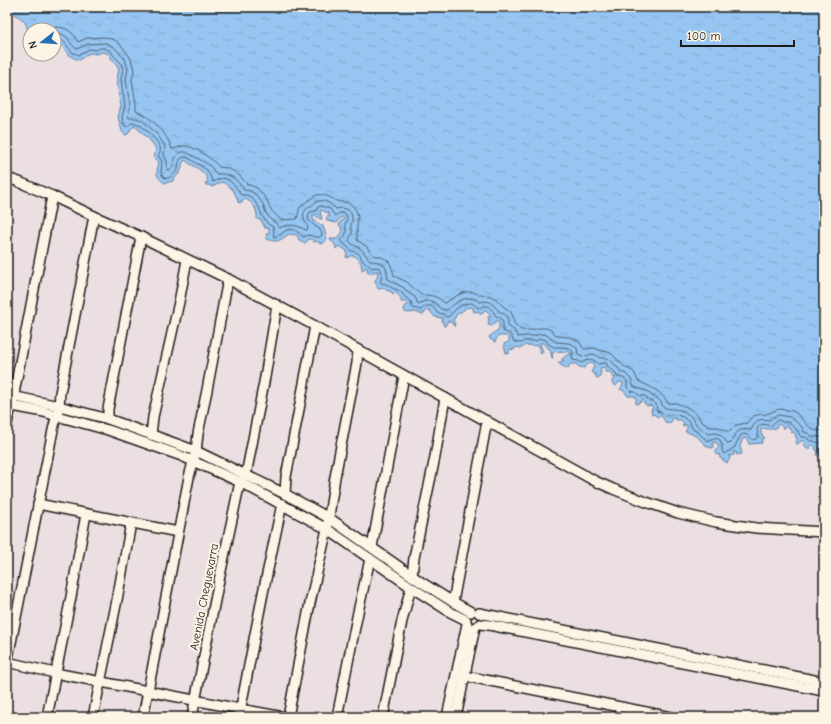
<svg xmlns="http://www.w3.org/2000/svg" width="831" height="724" viewBox="0 0 831 724" font-family="'Comic Neue',sans-serif">
<defs>
<pattern id="water-ripples" width="26" height="14" patternUnits="userSpaceOnUse"><rect width="26" height="14" fill="#96c5f1"/><path d="M2 4q2-2 4 0t4 0M15 11q2-2 4 0t4 0" fill="none" stroke="#81a9ce"/></pattern>
</defs>
<rect width="100%" height="100%" fill="#ebdfe2"/>
<filter id="ink" filterUnits="userSpaceOnUse"><feTurbulence type="fractalNoise" baseFrequency=".025" numOctaves="2"/><feDisplacementMap in="SourceGraphic" scale="8" xChannelSelector="R" yChannelSelector="G"/><feConvolveMatrix kernelMatrix="1 2 1 2 8 2 1 2 1" color-interpolation-filters="sRGB"/></filter>
<g filter="url(#ink)">
<!-- water -->
<path fill="url(#water-ripples)" stroke="#65819c" d="M7,7H824V446L822,445L819,448L823,455L818,456H817L818,452L815,449L816,447L813,445L810,446V449L808,450L806,446L804,445L805,441H801L799,443L797,444L796,442L798,439L796,438L795,433L793,432L791,433V430L787,426H785V428H783L779,424L777,425L776,428C769,431 766,427 761,429V434L765,438L762,440V443L750,444H749L747,439L743,438L740,446L742,454L737,455L736,452H734V455L729,456L730,459L727,463L720,458L719,454L716,455L715,451L719,447L716,442H713V448C705,448 703,441 697,437C693,434 689,433 685,431L687,429V425H685L684,426H682L684,423L681,420H676L675,418H673L671,422L670,423L665,422L662,416H659L657,417L654,414L652,415L651,410L653,407L650,405L647,406L644,403L643,399L641,402L636,404V397L633,396H628L624,391L620,389L623,385L622,382H619L616,386L612,383V381L616,378L612,377V374L610,372H605V367L600,368L601,373L598,379L596,377L595,374L592,373L591,372L594,367L593,363L588,364L584,368L579,367L576,364H570L569,366L568,369C565,366 560,367 558,362H562V359L567,355L573,354L567,351L564,353L561,351L557,352L555,351L552,355L553,358H552L550,349L546,347L543,343H540V344L543,351L541,354L539,346L526,345L521,348L516,347L514,350L511,349L509,350V354L506,353L504,345V344L509,342V338L507,336H498L495,342L490,339L489,337C492,334 496,331 499,329V321H496L492,326L488,325L489,321L488,318V317L491,316V315L486,310H484L482,314H480L478,311L474,312L473,308L471,307L465,308L464,310L456,315L455,318L453,319L455,326H454L452,324L450,321L447,322L445,326H444L442,321L443,317L441,318L435,317L429,310H426L424,314L423,315L415,312L409,313L405,312L404,308L408,304L406,302H401C401,297 399,295 395,293L393,294L390,291L386,290L385,288L378,289L375,280L378,277L377,275L378,271H375L373,274L368,273L367,268H365L362,270C362,262 356,251 347,258L346,257L347,253L346,250L339,246L336,249L335,244L331,241L330,239H337L342,233L341,227L339,225L341,221L344,219L342,217H341L336,223L327,221L326,220L327,217L330,216L328,213L321,210L320,211L322,219H320L315,215H312L314,221L323,226L327,238L324,243L320,244L317,241L314,242L311,239H309L305,243L299,240L297,235L289,234C281,239 278,244 267,239L266,237L267,233L270,232L268,228H265L261,220L257,219C258,211 253,202 245,199L243,201L239,203L238,202C235,191 232,187 222,182L212,187L209,185H206L205,183L208,182C206,170 193,167 185,160L182,164V168L179,174L176,176L173,181L165,183C155,177 156,173 159,162L154,157L156,149C152,142 148,138 142,133C139,130 138,128 134,126L131,129L128,134L125,135L123,133L122,131L118,117L121,106L119,97L117,78L119,69L117,65L111,58L109,54C100,50 102,54 95,54C94,54 93,53 92,53C87,53 83,57 80,60C72,59 64,52 62,44L54,42V30H30V41C26,37 28,33 27,28C26,19 15,14 7,11Z"/>
<g fill="none" stroke-linecap="round" stroke-linejoin="round">
<!-- shore -->
<g stroke="#4d6071" stroke-width="1">
<path d="M45,30C54,25 65,26 73,34C75,36 76,39 78,42L87,38L104,37L115,40L121,45L130,57L133,66L134,71L132,80L136,104V111C152,117 167,133 172,149C176,149 180,146 184,146C193,145 214,160 219,167L227,168L235,172L240,176L247,184L257,188L267,200L271,210L281,220L297,219C300,206 298,208 309,200C311,199 313,197 314,196C323,192 330,198 337,201C340,202 340,202 343,202C350,202 355,207 357,213C359,218 357,222 357,228C357,232 357,236 357,240L366,246L373,255C388,258 391,261 394,276L407,282L421,295C433,295 436,296 445,303L458,295L466,292H473L481,295L491,296L496,299L504,307L510,311L513,316L514,323L521,330H531L539,328H546L551,330L557,336L570,337L575,339L580,343L584,349L594,348L602,351L608,352L612,354L625,367L634,372L638,381C651,387 661,391 668,403H676L687,407L698,415L701,421L709,427H718L729,432L736,425L747,423C753,414 756,415 766,414C771,413 775,409 781,409C786,410 792,410 796,413C802,418 809,430 818,431C820,431 822,430 824,431"/>
<path d="M54,33C72,34 66,42 77,49L88,44L106,43L114,47L125,59L128,69L126,79L130,106L128,117L130,118H136L142,120L157,134L165,146L164,155L167,161V170H169L173,167L174,161L177,155L181,152H186L208,164L212,168L216,174C230,173 236,178 244,190L251,191L256,195L263,204L266,213L271,220L276,223L279,228C288,224 297,224 305,230H307L308,227C302,218 301,211 311,206C313,205 314,203 316,202C323,198 332,204 336,209C344,207 352,209 352,218C353,221 350,224 351,227C351,232 352,227 352,233C351,236 348,239 350,242C352,245 356,246 360,248C364,251 366,257 370,260C372,262 375,261 378,262C387,264 387,272 388,279L404,288L408,293L415,297L418,304L425,301H431L435,303L441,309L447,310C457,302 466,293 480,302C491,299 492,304 499,311C501,313 505,313 507,317C508,320 508,323 508,326L514,330L518,337L525,336H534L540,334H545L556,342L568,343L572,344L577,348L578,355L582,357L592,354L596,355L600,358H605L609,359L618,368L621,372L626,374L629,377L632,381L633,386L642,390L647,391L652,396L658,399L661,402L663,407C670,410 677,408 685,412C690,415 693,419 696,424C697,426 706,432 708,434C720,431 722,436 728,444L731,443C736,432 738,428 751,430C756,421 757,418 769,420L773,417L778,415L790,417L795,421L802,427L804,432C808,433 809,434 812,436C816,438 820,436 824,437"/>
<path d="M54,38C70,39 64,51 79,55L89,49L96,50L100,48H104L111,51L114,56L121,63L123,69L121,79L122,87L125,106L122,117L124,125L127,127C129,125 131,122 135,123C141,123 158,141 160,147C161,150 160,153 158,156L162,161L161,173C161,174 164,178 165,178C169,180 176,172 178,169C179,163 178,159 184,157H187L207,170L213,182C215,181 219,179 222,178C230,178 238,189 241,195H247L252,198L259,207L262,216L268,224L273,227L274,232L273,235L274,237C279,236 281,234 285,231C292,227 299,232 303,237L309,235L315,237H320L322,235C321,232 321,230 319,229C313,223 305,222 310,212L316,211L318,207L321,206L330,209L335,216C337,215 338,213 340,213C348,211 348,220 345,224C346,231 348,235 341,240V242L348,247L351,251C363,252 359,259 366,264C368,265 370,266 372,268L376,267L380,268C383,272 382,278 380,282L381,283L386,284L394,289L398,290L402,293L405,297L411,301L412,307L413,308L421,310C428,303 433,305 437,313L443,314L447,317C451,316 451,314 454,311C459,306 465,303 472,303C474,304 475,306 477,307C481,309 480,307 484,306C489,305 494,312 496,316C504,318 503,323 503,331L510,334L514,342L521,343L525,341H536L539,339H543L546,340L548,344L554,347H560L570,348L573,352L572,358L573,360L578,361L582,363C589,359 592,357 598,364L603,363H606L609,368L615,372L617,377C625,378 628,379 627,387L630,391L635,392L640,396H645L649,401H652L656,404L657,411L663,413L667,416L673,414L683,417L690,423L692,428L699,433L707,441L714,438L719,439L722,444V451L724,454L735,447L737,442L741,435C749,432 749,439 754,440L758,437L757,429L759,426L763,424L771,426L775,422L778,420L783,422H788L797,430L801,437H806L810,441H814L818,443L824,442"/>
</g>
<defs>
<g id="minor">
<polyline points="7,178 19,182 52,196 94,216 141,237 228,279 315,326 528,444 595,481 613,489 646,502 678,513 716,522 756,528 824,532"/>
<polyline points="7,395 59,406 108,419 196,451 283,493 329,518 421,582 453,602 471,612"/>
<polyline points="7,405 44,412 57,416 108,430 179,455 240,482 327,529 411,587 450,612 466,620"/>
<polyline points="108,419 108,409 141,237"/>
<polyline points="7,423 14,396 15,388 52,196"/>
<polyline points="151,435 153,417 179,302 187,260"/>
<polyline points="246,475 265,377 277,305"/>
<polyline points="285,494 286,477 315,326"/>
<polyline points="38,504 178,532"/>
<polyline points="372,547 404,376"/>
<polyline points="412,576 414,558 435,457 445,398"/>
<polyline points="453,602 487,421"/>
<polyline points="479,613 824,682"/>
<polyline points="480,624 489,625 824,691"/>
<polyline points="7,662 55,673 240,709 284,717"/>
<polyline points="7,663 53,430 59,406 60,393 94,216"/>
<polyline points="465,676 671,717"/>
<polyline points="47,717 71,597 86,514"/>
<polyline points="93,717 117,600 131,523"/>
<polyline points="143,717 189,477 196,451 198,434 207,390 228,279"/>
<polyline points="192,717 218,585 240,482"/>
<polyline points="239,717 263,593 282,504"/>
<polyline points="288,717 310,603 327,529 335,477 357,363 358,350"/>
<polyline points="337,717 358,612 370,559"/>
<polyline points="383,717 402,621 411,587"/>
<polyline points="447,717 467,624"/>
<polyline points="456,717 475,627"/>
</g>
</defs>
<!-- minor casing -->
<use href="#minor" stroke="#1c1c1c" stroke-width="12"/>
<!-- minor -->
<use href="#minor" stroke="#fcf5e5" stroke-width="9"/>
</g>
</g>
<g text-anchor="middle" dominant-baseline="central" stroke-width="4" stroke-linejoin="round" paint-order="stroke">
<!-- street labels -->
<g font-size="12" fill="#1c1c1c" stroke="#fcf5e5">
<text transform="translate(204 597) rotate(-79)">Avenida Cheguevarra</text>
</g>
</g>
<!-- margin -->
<rect width="831" height="724" fill="none" stroke="#fcf5e5" stroke-width="24"/>
<rect x="12" y="12" width="807" height="700" fill="none" stroke="#1c1c1c" stroke-width="1.5" filter="url(#ink)"/>
<!-- north arrow -->
<g transform="translate(42 42) rotate(253)"><circle r="19" fill="#fcf5e5" stroke="#a29e95"/>
<path d="M0-3L7 15L0 10L-7 15Z" fill="#1f6fb2"/>
<text y="-6" font-size="11" font-weight="bold" text-anchor="middle" fill="#1c1c1c">N</text>
</g>
<!-- scale -->
<path d="M681 40v6h113v-6" fill="none" stroke="#1c1c1c" stroke-width="2"/>
<text x="687" y="40" font-size="12" fill="#1c1c1c" stroke="#fcf5e5" stroke-width="3" paint-order="stroke">100 m</text>
</svg>
